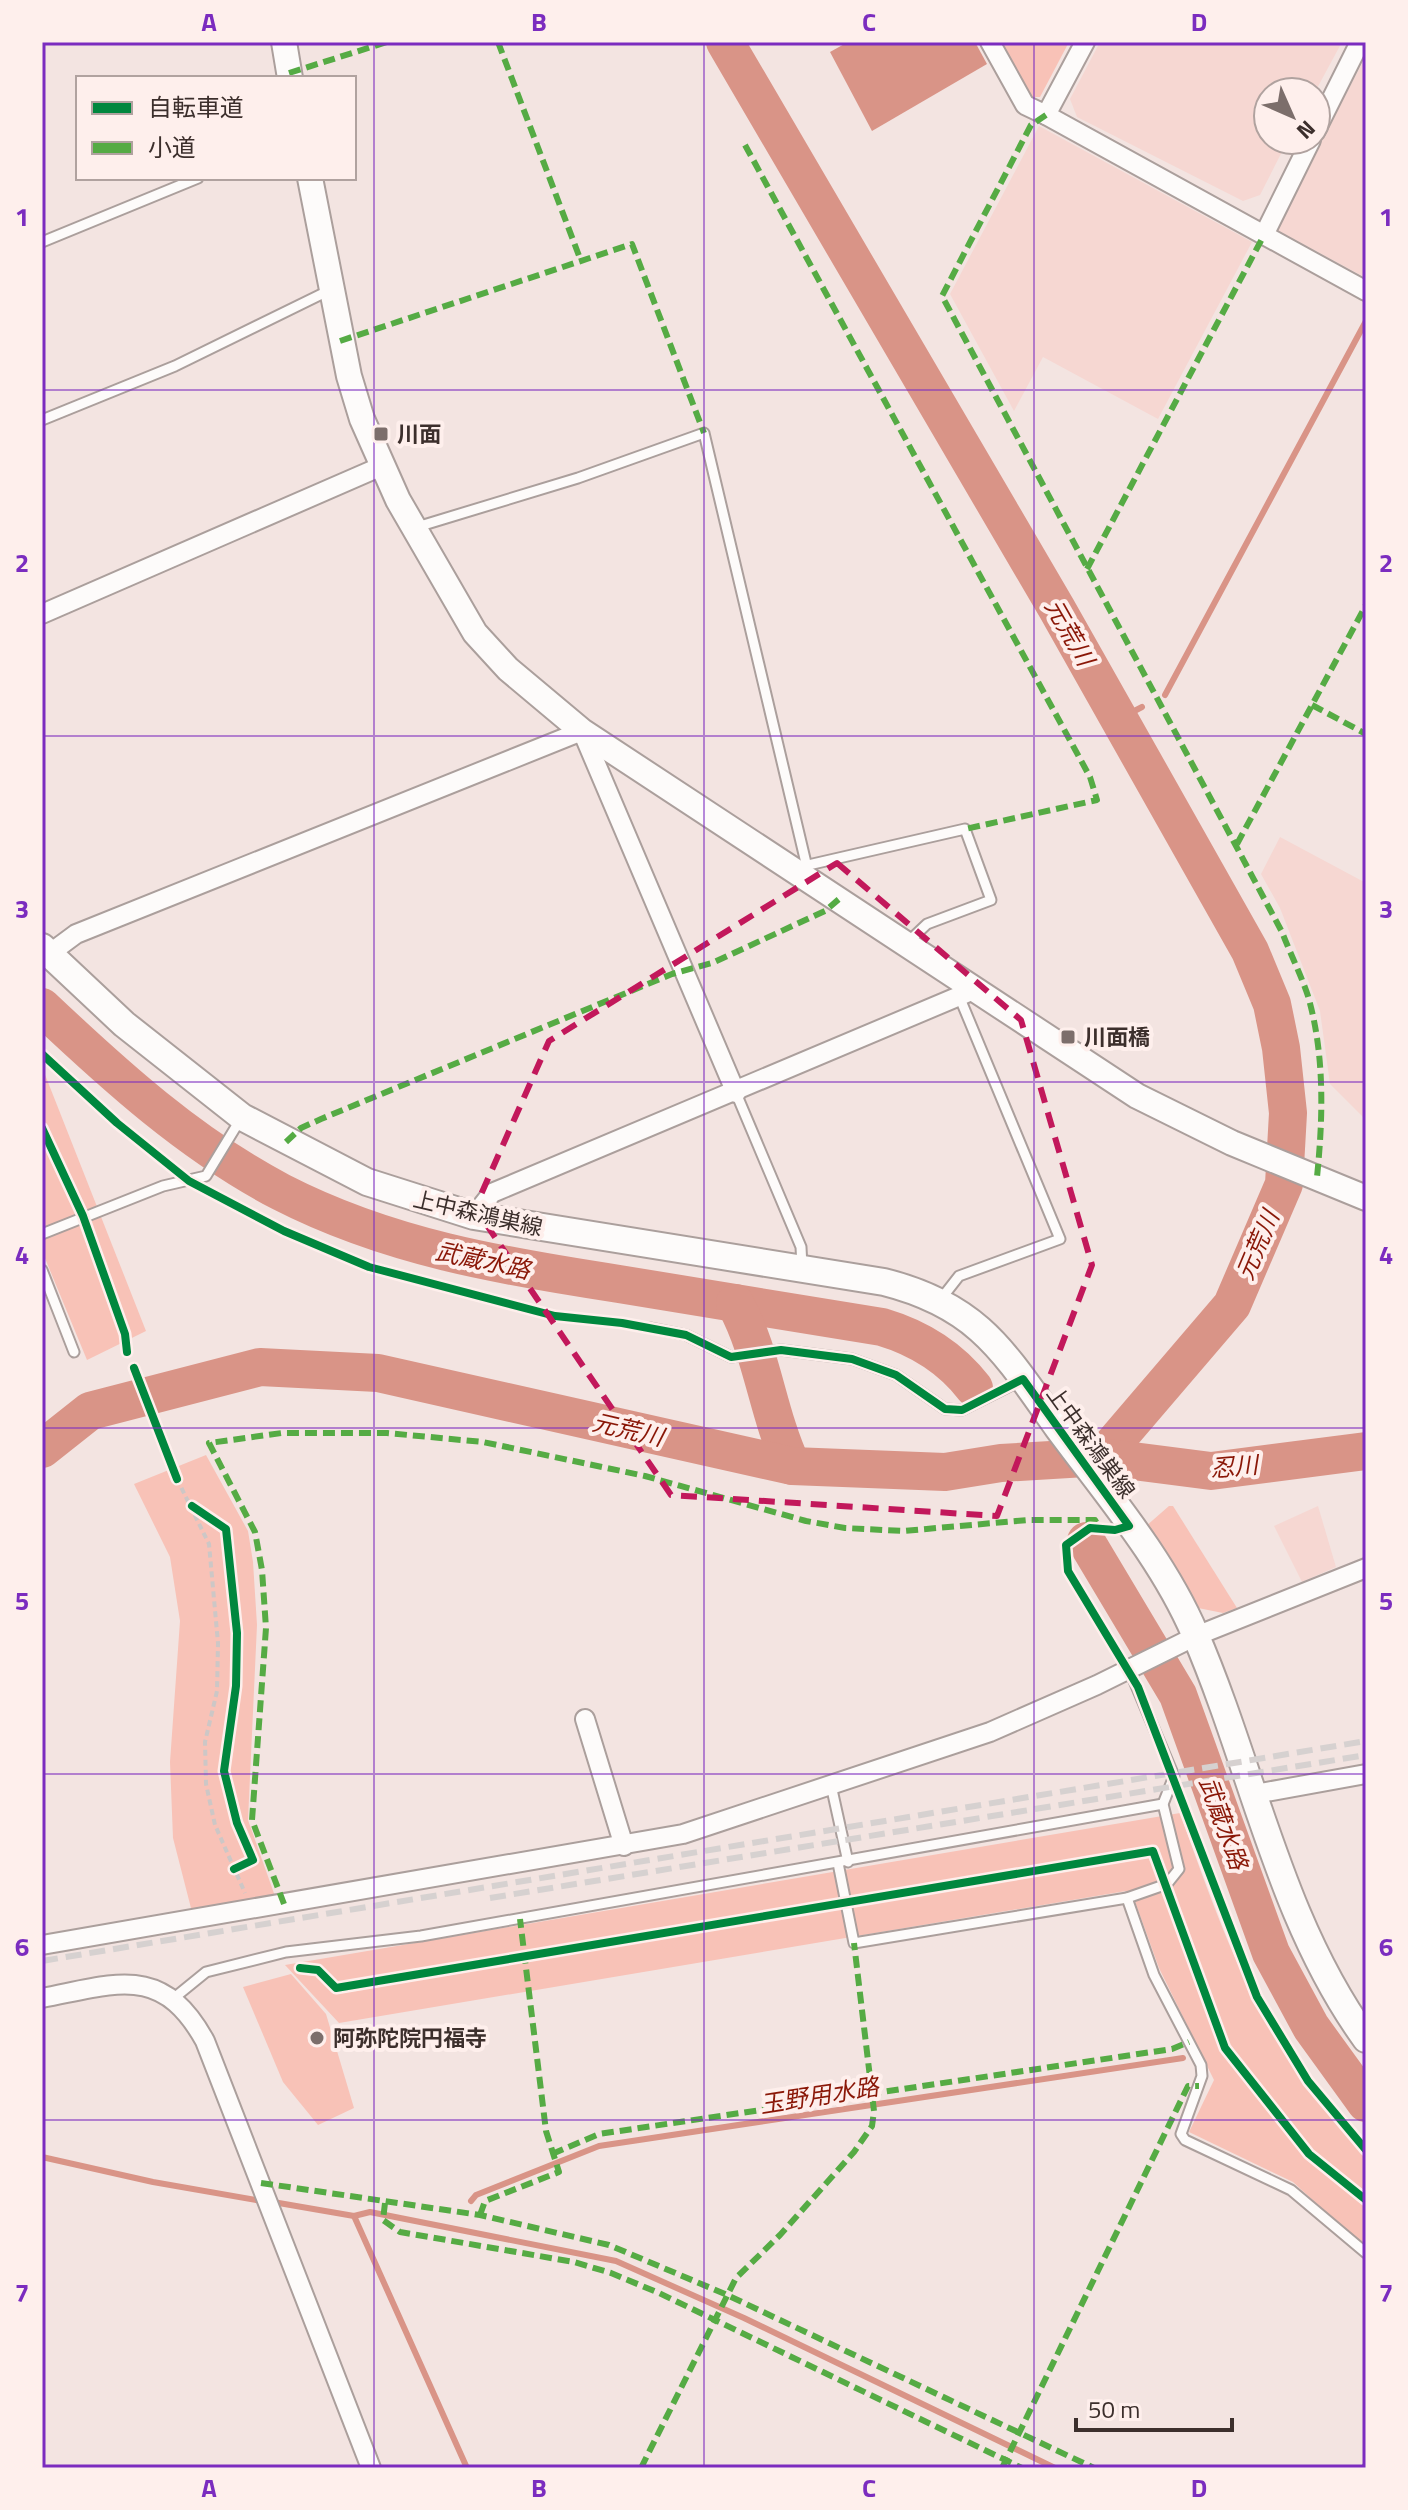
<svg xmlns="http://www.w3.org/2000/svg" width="1408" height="2510" viewBox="0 0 1408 2510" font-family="'Titillium Web','Noto Sans JP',sans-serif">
<rect width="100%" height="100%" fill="#f3e4e1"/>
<!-- built -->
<g fill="#f6d7d2">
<polygon points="1100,42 1342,42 1315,92 1268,92 1268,140 1288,140 1260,195 1243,201 1077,117 1070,99"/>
<polygon points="1366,56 1366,278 1275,229"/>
<polygon points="1039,126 1252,242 1158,419 1043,357 1014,411 950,294"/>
<polygon points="1280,837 1366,883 1366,1120 1330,1084 1320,1011 1280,908 1261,874"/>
<polygon points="1318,1506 1336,1567 1302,1582 1274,1526"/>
</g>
<!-- green -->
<g fill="#f8c2b7">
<polygon points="1002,42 1069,42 1040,97 1032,97"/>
<polygon points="42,1067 146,1331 87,1360 42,1251"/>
<polygon points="206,1455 248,1531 253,1562 257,1625 248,1820 276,1899 192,1912 173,1838 170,1762 180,1621 170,1557 134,1484"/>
<polygon points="1169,1506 1173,1506 1237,1608 1223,1613 1198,1608 1145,1527"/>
<path d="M1180,1813C1228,1948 1264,2050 1366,2156V2249L1293,2182L1189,2132L1214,2080L1159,1968L1133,1896L1126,1891L339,2023L285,1965Z"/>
<polygon points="291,1974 326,2014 354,2108 318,2125 283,2082 243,1987"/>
</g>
<!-- water -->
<polygon fill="#d99487" points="848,42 975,42 987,64 872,131 830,52"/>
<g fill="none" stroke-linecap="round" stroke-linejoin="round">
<!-- stream -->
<g stroke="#d99487" stroke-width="6">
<polyline points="1165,695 1366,321"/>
<polyline points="1119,719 1142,707"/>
<polyline points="42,2157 153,2182 262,2201"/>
<polyline points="471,2201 476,2195 599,2146 1183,2058"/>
<polyline points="273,2202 354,2216 370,2212 616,2261 744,2318 1055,2468"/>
<polyline points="354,2216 467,2468"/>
</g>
<!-- river -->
<g stroke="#d99487" stroke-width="38">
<polyline points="725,42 1057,609 1250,951 1272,1004 1281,1048 1288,1113 1284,1184 1232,1305 1102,1457"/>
<path d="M42,1007C115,1076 191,1145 281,1192C388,1247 501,1266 619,1284C706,1298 794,1312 882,1327C919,1338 950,1357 974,1388"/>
<path d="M735,1303C763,1355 767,1412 792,1466"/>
<polyline points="42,1449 90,1411 260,1367 378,1373 792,1466 945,1472 1001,1463 1102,1457 1211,1471 1366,1451"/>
<polyline points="1086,1541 1178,1695 1271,1953 1311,2027 1366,2103"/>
</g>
<defs>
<g id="service">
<polyline points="42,242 198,178"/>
<polyline points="42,420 175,366 330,290"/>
<polyline points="417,527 578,478 704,433 806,863"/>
<polyline points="804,866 965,829 991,900 927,924 908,942"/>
<polyline points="736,1093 801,1247 802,1267"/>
<polyline points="42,1234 163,1186 206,1176 240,1120"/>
<polyline points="42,1270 74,1352"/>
<polyline points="941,1299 959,1276 1060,1239 959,996"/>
<polyline points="651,1328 686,1335 731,1357 781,1350 852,1359 896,1375 945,1409 962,1410 1020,1381"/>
<polyline points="831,1785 848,1862"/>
<polyline points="838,1863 854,1943 1127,1898 1167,1884 1179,1869 1163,1804 1174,1776 1129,1669"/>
<polyline points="1127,1898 1154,1975 1201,2065 1202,2076 1181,2134 1185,2140 1291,2190 1366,2253"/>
<polyline points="174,1998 206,1972 286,1952 421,1936 1163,1804"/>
</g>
<g id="minor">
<polyline points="990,42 1025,105 1046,115"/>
<polyline points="1085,42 1046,115 1264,235 1311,140"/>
<polyline points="1316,130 1360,42"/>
<polyline points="1264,235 1366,291"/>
<polyline points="42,614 382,466"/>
<polyline points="49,954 76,934 582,731 736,1093"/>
<polyline points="474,1216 492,1193 976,989"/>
<polyline points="585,1719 624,1846"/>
<polyline points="1255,1794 1366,1774"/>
<polyline points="42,1945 683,1834 990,1732 1097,1685 1196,1636 1366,1568"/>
<path d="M42,1998C116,1984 162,1963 205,2041L371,2468"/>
</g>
<g id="tertiary">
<polyline points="284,42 290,78"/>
<polyline points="310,178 349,376 362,419 398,500 475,633 508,669 582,731 1137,1096 1232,1143 1366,1198"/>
</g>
<path id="secondary" d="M42,947L124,1024L242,1117L367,1182L474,1216L884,1282C979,1306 1004,1352 1058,1428C1106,1493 1163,1559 1195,1634C1253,1768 1279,1919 1366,2039"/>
</defs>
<!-- service casing -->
<use href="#service" stroke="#ab9f9c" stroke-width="13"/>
<!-- minor casing -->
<use href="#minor" stroke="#ab9f9c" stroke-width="22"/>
<!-- tertiary casing -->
<use href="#tertiary" stroke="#ab9f9c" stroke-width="28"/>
<!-- secondary casing -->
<use href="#secondary" stroke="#ab9f9c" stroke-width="30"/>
<!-- path -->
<polyline stroke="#cdc7c6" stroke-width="4" stroke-dasharray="6 4" stroke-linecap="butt" points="177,1479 209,1544 218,1643 217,1691 205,1742 206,1784 215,1825 245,1893"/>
<!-- service -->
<use href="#service" stroke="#fdfbfa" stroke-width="9"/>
<!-- minor -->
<use href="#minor" stroke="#fdfbfa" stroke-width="18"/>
<!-- tertiary -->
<use href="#tertiary" stroke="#fdfbfa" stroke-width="24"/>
<!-- secondary -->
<use href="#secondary" stroke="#fdfbfa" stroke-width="26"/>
<!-- rail -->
<g stroke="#d6d1d0" stroke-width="6" stroke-dasharray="16 8" stroke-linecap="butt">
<polyline points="490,1898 1366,1755"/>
<polyline points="42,1961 1366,1741"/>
</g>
<!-- quiet -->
<g stroke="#55ab44" stroke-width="6" stroke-dasharray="12 6" stroke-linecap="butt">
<polyline points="498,42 581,261"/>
<polyline points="289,73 387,42"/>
<path d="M1046,115L1031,125L942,296L1282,932C1290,953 1301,975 1308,996C1325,1055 1323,1118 1317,1177"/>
<polyline points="745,145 1090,777 1097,800 965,829"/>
<polyline points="340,341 632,244 704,433"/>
<polyline points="1087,569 1264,235"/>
<polyline points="1312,705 1366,734"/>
<polyline points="1237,844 1366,605"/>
<polyline points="286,1142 301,1128 321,1119 672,974 712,963 825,911 839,899"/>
<polyline points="284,1904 252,1820 266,1628 262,1570 255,1532 209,1443 282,1433 387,1433 483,1442 645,1476 806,1521 845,1528 903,1531 1028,1520 1095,1520 1098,1525"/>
<polyline points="552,2154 599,2134 1172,2049 1189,2042"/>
<polyline points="261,2183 480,2215 609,2245 725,2294 1094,2468"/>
<polyline points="385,2203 383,2220 400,2232 574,2262 611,2273 659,2293 1022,2468"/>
<polyline points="480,2215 485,2201 559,2172 546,2131 520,1919"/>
<polyline points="641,2468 736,2278 780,2235 854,2152 872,2126 874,2111 854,1943"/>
<polyline points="1002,2468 1188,2086 1199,2086"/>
<polyline points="1364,2468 1366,2464"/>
</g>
<defs>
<g id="cycleway">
<polyline points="42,1054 117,1123 189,1181 284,1231 369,1267 555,1316 622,1323 686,1335 731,1357 781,1350 852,1359 896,1375 945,1409 962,1410 1023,1379 1129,1526 1115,1530 1090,1528 1066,1545 1068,1571 1138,1687 1257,1997 1308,2081 1366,2150"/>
<polyline points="42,1128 83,1216 125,1334 127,1352"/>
<polyline points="134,1368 177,1479"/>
<polyline points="192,1506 226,1529 237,1633 236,1686 224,1771 237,1823 253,1860 234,1869"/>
<polyline points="300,1968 318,1970 336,1988 1153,1851 1225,2048 1309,2154 1366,2200"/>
</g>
</defs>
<!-- cycleway casing -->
<use href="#cycleway" stroke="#feefec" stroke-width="13"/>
<!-- cycleway -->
<use href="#cycleway" stroke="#00873e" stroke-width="8"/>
</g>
<!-- marked area -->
<path fill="none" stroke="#c2185b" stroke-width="6" stroke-dasharray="16 10" stroke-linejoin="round" d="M837,863L1021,1020L1092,1265L997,1516L671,1495L475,1208L549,1041Z"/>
<!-- grid -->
<path fill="none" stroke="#7b2cbf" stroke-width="2" stroke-opacity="0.55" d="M374,42V2468M704,42V2468M1034,42V2468M42,390H1366M42,736H1366M42,1082H1366M42,1428H1366M42,1774H1366M42,2120H1366"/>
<!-- markers -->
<g fill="#7c6e6b" stroke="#feefec" stroke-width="3">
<rect x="373" y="426" width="16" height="16" rx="4"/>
<rect x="1060" y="1029" width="16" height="16" rx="4"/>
<circle cx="317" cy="2038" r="8"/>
</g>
<g text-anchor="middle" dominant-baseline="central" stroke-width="8" stroke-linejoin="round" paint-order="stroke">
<!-- poi labels -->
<g font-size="22" font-weight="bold" fill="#3c2f2c" stroke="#feefec" text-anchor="start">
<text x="397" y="434">川面</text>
<text x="1084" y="1037">川面橋</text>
<text x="333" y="2038">阿弥陀院円福寺</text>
</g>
<!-- street labels -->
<g font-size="22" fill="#3c2f2c" stroke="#feefec">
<text transform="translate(478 1213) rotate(13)">上中森鴻巣線</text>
<text transform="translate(1091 1442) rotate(54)">上中森鴻巣線</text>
</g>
<!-- water labels -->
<g font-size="24" font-style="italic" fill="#8a1707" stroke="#feefec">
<text transform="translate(1070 632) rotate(60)">元荒川</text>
<text transform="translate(1257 1245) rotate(-67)">元荒川</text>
<text transform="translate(483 1260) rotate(12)">武蔵水路</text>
<text transform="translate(628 1429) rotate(13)">元荒川</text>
<text transform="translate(1234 1466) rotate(-5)">忍川</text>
<text transform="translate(1224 1823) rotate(70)">武蔵水路</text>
<text transform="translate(819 2095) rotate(-9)">玉野用水路</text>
</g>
</g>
<!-- border -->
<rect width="1408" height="2510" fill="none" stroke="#feefec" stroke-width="88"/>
<!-- legend -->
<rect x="76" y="76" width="280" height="104" fill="#feefec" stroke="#b0a29f" stroke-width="2"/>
<rect x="92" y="102" width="40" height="12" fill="#00873e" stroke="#b0a29f" stroke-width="2"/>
<text x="148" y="116" font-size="24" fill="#3c2f2c">自転車道</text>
<rect x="92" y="142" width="40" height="12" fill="#55ab44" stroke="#b0a29f" stroke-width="2"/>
<text x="148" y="156" font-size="24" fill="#3c2f2c">小道</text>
<!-- north arrow -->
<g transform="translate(1292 116) rotate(135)"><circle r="38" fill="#feefec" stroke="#b0a29f" stroke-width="2"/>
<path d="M0-6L14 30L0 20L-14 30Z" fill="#7c6e6b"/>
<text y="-12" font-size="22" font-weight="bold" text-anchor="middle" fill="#3c2f2c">N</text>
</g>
<!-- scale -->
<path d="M1076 2418v12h156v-12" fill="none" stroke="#3c2f2c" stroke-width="4"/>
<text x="1088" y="2418" font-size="24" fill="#3c2f2c" stroke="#feefec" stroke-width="6" paint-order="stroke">50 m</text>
<rect x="44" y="44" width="1320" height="2422" fill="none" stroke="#7b2cbf" stroke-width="3"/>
<g font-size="26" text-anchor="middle" font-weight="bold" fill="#7b2cbf">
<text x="209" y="31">A</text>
<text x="539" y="31">B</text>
<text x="869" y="31">C</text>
<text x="1199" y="31">D</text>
<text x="22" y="226">1</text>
<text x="1386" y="226">1</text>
<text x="22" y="572">2</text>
<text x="1386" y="572">2</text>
<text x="22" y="918">3</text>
<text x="1386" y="918">3</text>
<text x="22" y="1264">4</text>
<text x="1386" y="1264">4</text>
<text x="22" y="1610">5</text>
<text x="1386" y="1610">5</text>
<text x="22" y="1956">6</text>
<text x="1386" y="1956">6</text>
<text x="22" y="2302">7</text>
<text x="1386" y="2302">7</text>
<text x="209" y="2497">A</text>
<text x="539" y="2497">B</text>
<text x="869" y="2497">C</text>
<text x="1199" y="2497">D</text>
</g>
</svg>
